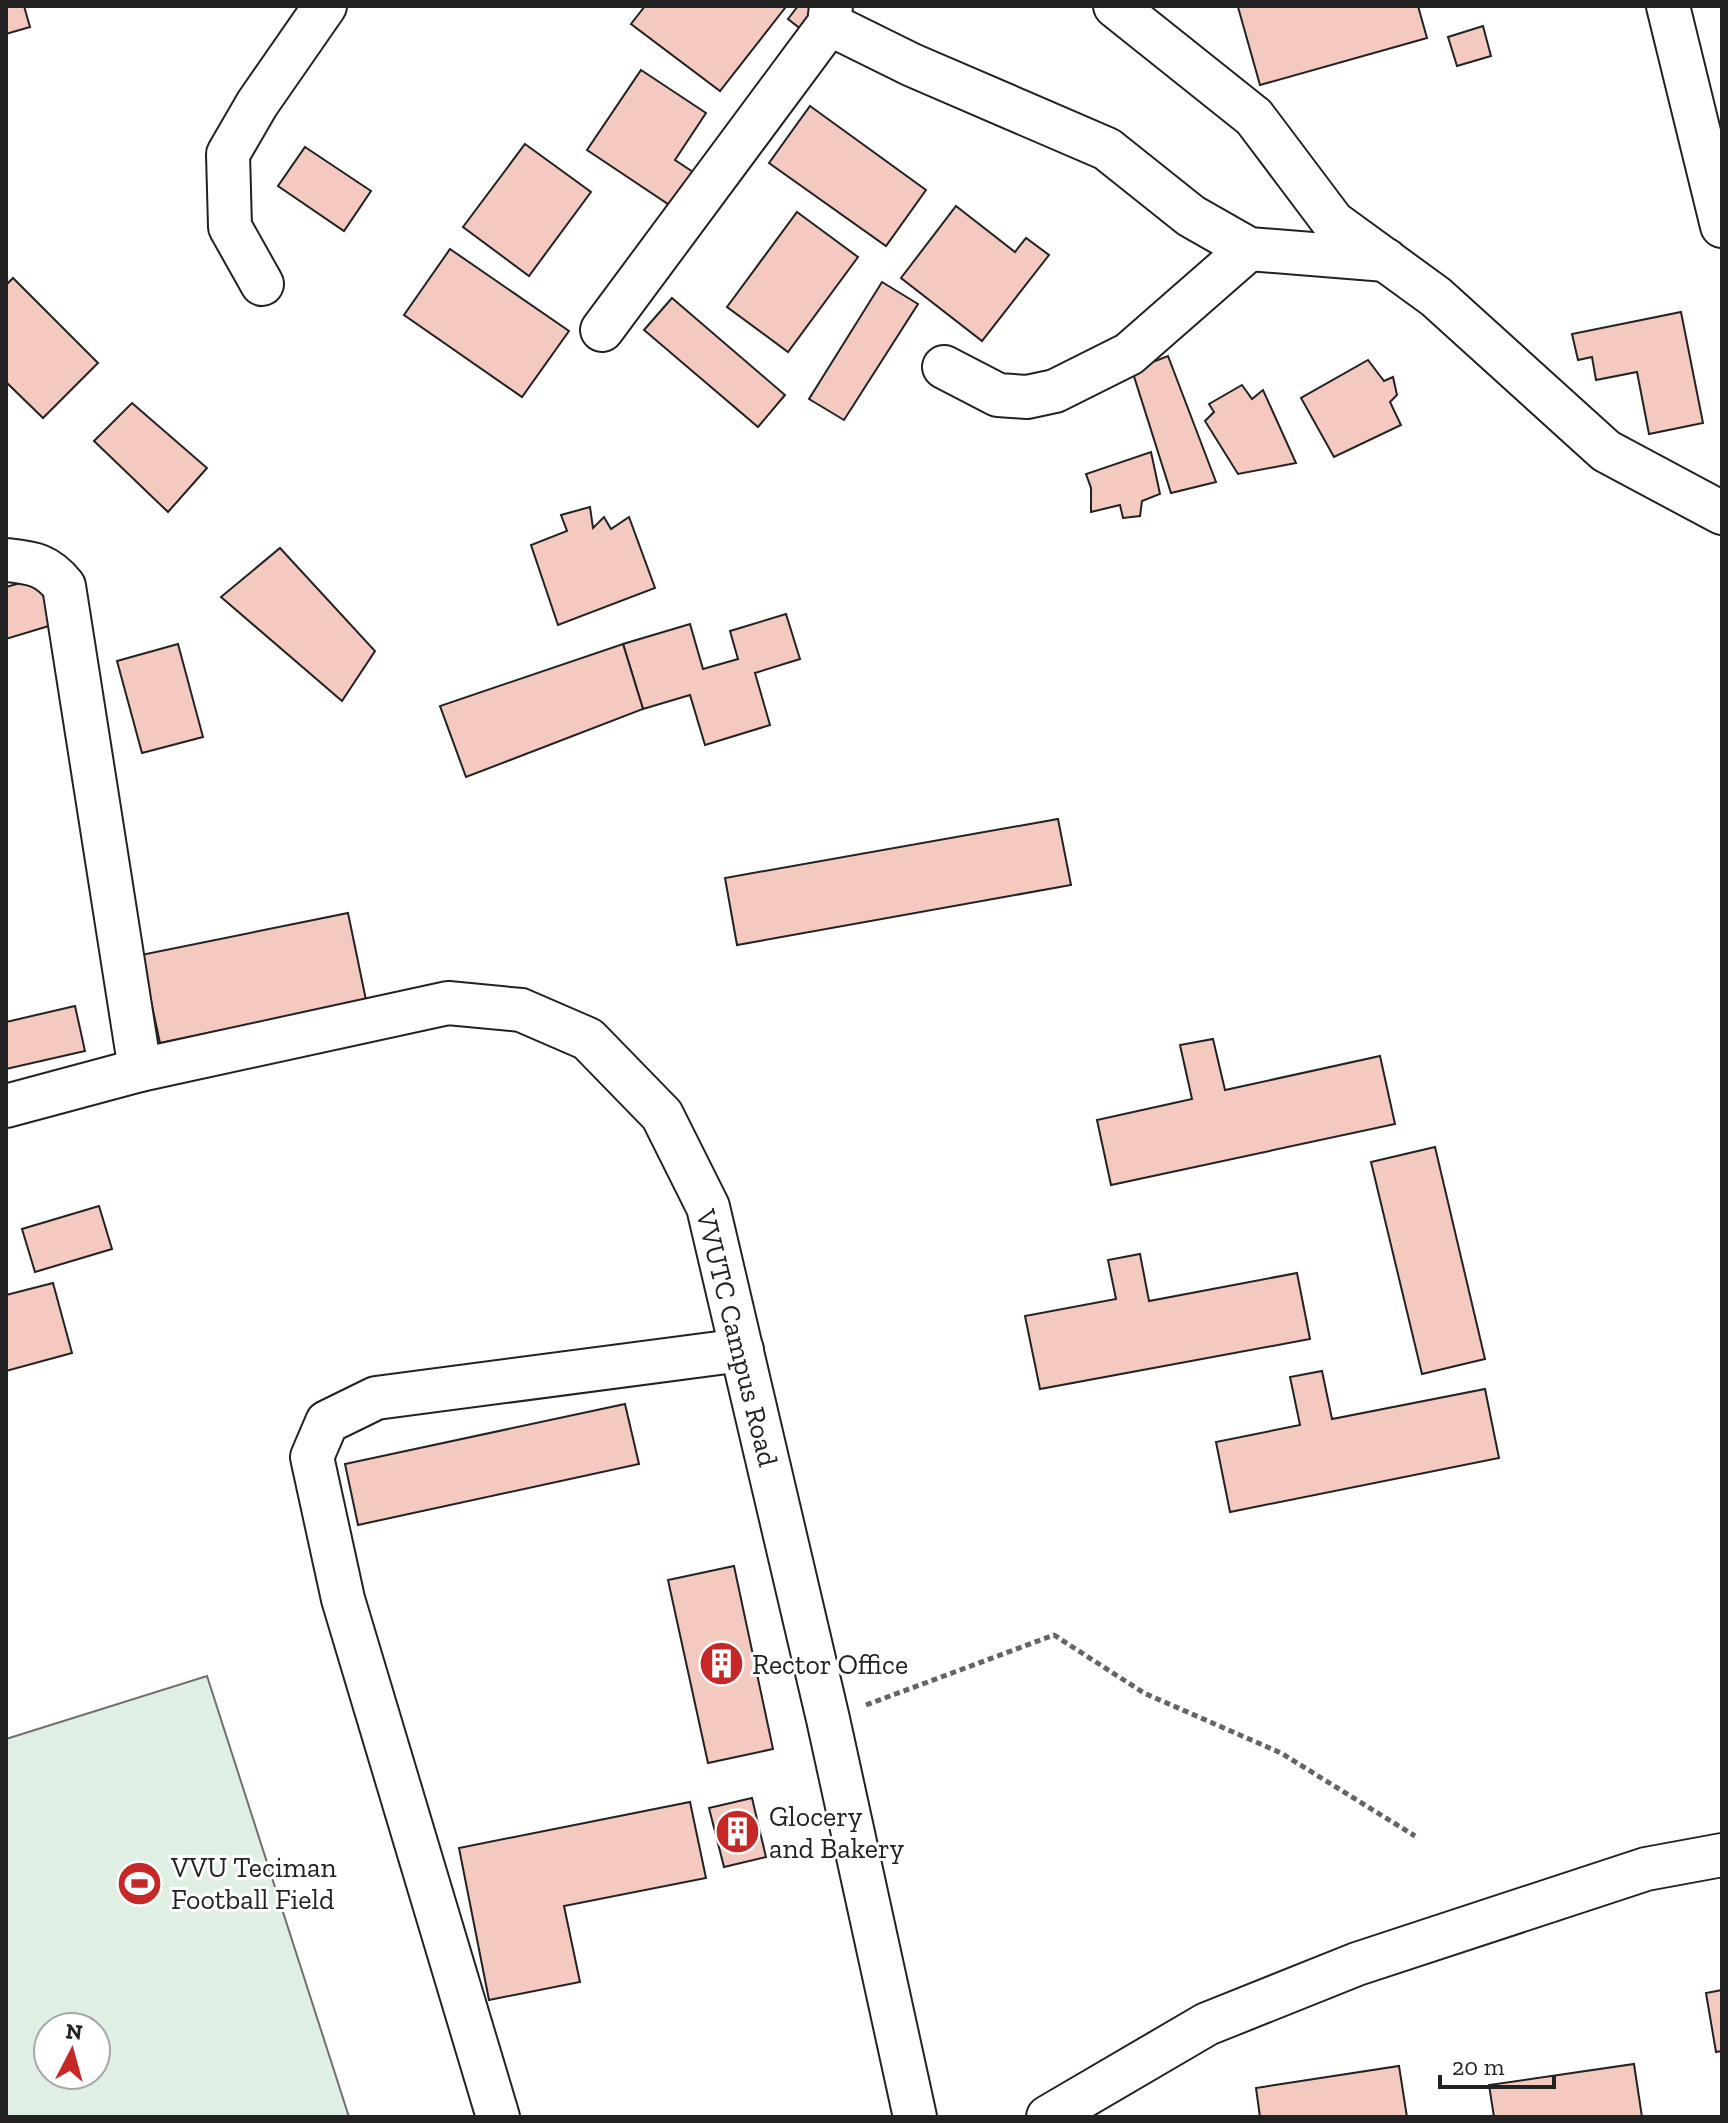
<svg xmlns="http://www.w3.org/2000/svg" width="1728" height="2123" viewBox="0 0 1728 2123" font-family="'Zilla Slab',serif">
<rect width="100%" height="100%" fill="#fff"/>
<!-- green -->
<path fill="#e0efe3" stroke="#6f6f6f" stroke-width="2" fill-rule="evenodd" d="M207,1676L349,2117H6V1739ZM48,2027H96V2075H48Z"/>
<!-- building -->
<g fill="#f3c9c0" stroke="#222" stroke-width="2">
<polygon points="6,6 24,6 30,27 6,34"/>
<polygon points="645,6 782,6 785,8 720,91 631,24"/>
<polygon points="798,6 827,6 806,33 788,19"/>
<polygon points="1243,6 1418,6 1427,38 1260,85 1238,7"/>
<polygon points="1483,26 1491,56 1457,66 1448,37"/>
<polygon points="641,70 706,113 675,160 693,172 671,206 587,150"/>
<polygon points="810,106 926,190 886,246 769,163"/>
<polygon points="525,144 591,192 529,276 463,227"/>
<polygon points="305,147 371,191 344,231 278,186"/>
<polygon points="956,206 1015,252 1026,238 1049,255 982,341 901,278"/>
<polygon points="797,212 858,257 788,352 727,307"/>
<polygon points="450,249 569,331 522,397 404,315"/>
<polygon points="13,278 98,363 43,418 6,382 6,285"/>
<polygon points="882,282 918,304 844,420 809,399"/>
<polygon points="672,298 785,395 758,427 644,330"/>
<polygon points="1681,312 1703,423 1649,434 1637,372 1596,380 1592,357 1578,360 1572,334"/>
<polygon points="1168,356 1216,482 1171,493 1132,370"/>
<polygon points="1368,360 1384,381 1393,377 1397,395 1390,402 1401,425 1334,457 1301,398"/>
<polygon points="1242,385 1252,399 1263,390 1296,463 1238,474 1205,421 1214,412 1209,404"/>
<polygon points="132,403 207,468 168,512 94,441"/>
<polygon points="1151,452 1160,494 1142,501 1140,516 1123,518 1120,505 1091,512 1091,488 1086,474"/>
<polygon points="590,507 593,528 604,517 611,529 629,517 655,588 558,625 531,545 567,531 561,515"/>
<polygon points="280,548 375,651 342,701 221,597"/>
<polygon points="38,578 52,625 6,639 6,587"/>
<polygon points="786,614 800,659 755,673 770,725 705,745 690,695 643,709 623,644 690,624 703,669 738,659 730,631"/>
<polygon points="178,644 203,737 142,753 117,661"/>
<polygon points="623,644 643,709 466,777 440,706"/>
<polygon points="1058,819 1071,885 737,945 725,878"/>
<polygon points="348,913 366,1000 160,1043 141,955"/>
<polygon points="75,1006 85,1051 6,1069 6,1022"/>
<polygon points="1213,1039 1225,1090 1380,1056 1395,1124 1111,1185 1097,1120 1192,1099 1180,1045"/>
<polygon points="1435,1147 1485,1359 1422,1374 1371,1162"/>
<polygon points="99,1206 112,1249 35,1272 22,1229"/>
<polygon points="1140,1254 1149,1301 1297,1273 1310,1339 1040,1389 1025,1316 1116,1299 1108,1260"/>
<polygon points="53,1283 72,1353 6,1371 6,1295"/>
<polygon points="1322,1371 1332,1419 1485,1389 1499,1458 1230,1512 1216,1442 1300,1425 1290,1377"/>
<polygon points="625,1404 639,1464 358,1525 345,1464"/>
<polygon points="734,1566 773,1749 708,1763 668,1580"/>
<polygon points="752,1798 766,1857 724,1867 709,1808"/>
<polygon points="690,1802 706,1878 564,1906 580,1982 489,2000 459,1848"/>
<polygon points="1722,1990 1722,2051 1716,2052 1706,1993"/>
<polygon points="1634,2064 1642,2117 1494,2117 1489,2085"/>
<polygon points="1399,2066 1407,2117 1260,2117 1256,2088"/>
</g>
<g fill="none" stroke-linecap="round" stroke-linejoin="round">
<defs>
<g id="minor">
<polyline points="1115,6 1254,117 1333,222 1436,297 1606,451 1722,513"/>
<polyline points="1668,6 1722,226"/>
<polyline points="829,24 912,65 1107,149 1191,216 1249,249 1386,260"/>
<polyline points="262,284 230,227 228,154 257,104 325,6"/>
<polyline points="602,330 829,24 831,6"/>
<polyline points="944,367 998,395 1027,397 1055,391 1129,354 1249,249"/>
<path d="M6,560C33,563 46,564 64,586L140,1070"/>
<polyline points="6,1106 140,1070 448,1003 521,1010 588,1039 662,1115 708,1207 828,1719 915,2117"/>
<polyline points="498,2117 343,1599 312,1457 327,1422 376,1398 742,1350"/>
<polyline points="1048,2117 1207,2024 1357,1964 1646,1869 1722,1855"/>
</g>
</defs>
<!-- minor casing -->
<use href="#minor" stroke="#222" stroke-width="46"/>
<!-- path -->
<polyline stroke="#646464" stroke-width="5" stroke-dasharray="6 4" stroke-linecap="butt" points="866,1705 1054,1635 1144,1693 1281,1753 1415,1836"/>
<!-- minor -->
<use href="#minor" stroke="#fff" stroke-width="42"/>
</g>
<!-- icons -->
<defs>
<symbol id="building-disc" viewBox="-11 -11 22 22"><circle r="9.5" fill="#c62828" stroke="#fff"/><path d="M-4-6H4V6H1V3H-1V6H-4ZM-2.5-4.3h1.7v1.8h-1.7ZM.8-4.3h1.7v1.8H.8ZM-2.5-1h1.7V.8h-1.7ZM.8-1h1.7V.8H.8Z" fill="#fff"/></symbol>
<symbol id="stadium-disc" viewBox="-11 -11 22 22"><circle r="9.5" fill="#c62828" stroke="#fff"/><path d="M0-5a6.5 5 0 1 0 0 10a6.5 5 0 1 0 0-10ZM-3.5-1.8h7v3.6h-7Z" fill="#fff"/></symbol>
</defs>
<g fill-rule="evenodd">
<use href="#building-disc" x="696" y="1638" width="51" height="51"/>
<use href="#building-disc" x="712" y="1806" width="51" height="51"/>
<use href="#stadium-disc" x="114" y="1858" width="51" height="51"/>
</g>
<g text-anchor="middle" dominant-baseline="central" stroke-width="6" stroke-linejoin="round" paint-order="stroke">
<!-- street labels -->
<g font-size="28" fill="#222" stroke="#fff">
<text transform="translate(737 1338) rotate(76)">VVUTC Campus Road</text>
</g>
<!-- poi labels -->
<g font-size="28" fill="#222" stroke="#fff" text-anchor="start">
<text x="752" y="1664">Rector Office</text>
<text x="769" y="1816">Glocery<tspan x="769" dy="32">and Bakery</tspan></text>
<text x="171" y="1867">VVU Teciman<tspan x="171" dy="32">Football Field</tspan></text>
</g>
</g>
<!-- border -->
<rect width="1728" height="2123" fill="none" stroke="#222222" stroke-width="16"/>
<!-- north arrow -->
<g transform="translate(72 2051) rotate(6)"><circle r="38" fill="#ffffff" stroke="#a7a7a7" stroke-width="2"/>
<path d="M0-6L14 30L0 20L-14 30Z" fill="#c62828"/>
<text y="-12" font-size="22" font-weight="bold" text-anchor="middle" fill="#222222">N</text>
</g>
<!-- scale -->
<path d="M1440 2075v12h114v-12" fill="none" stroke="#222222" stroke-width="4"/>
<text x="1452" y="2075" font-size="24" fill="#222222" stroke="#ffffff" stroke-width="6" paint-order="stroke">20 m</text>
</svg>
